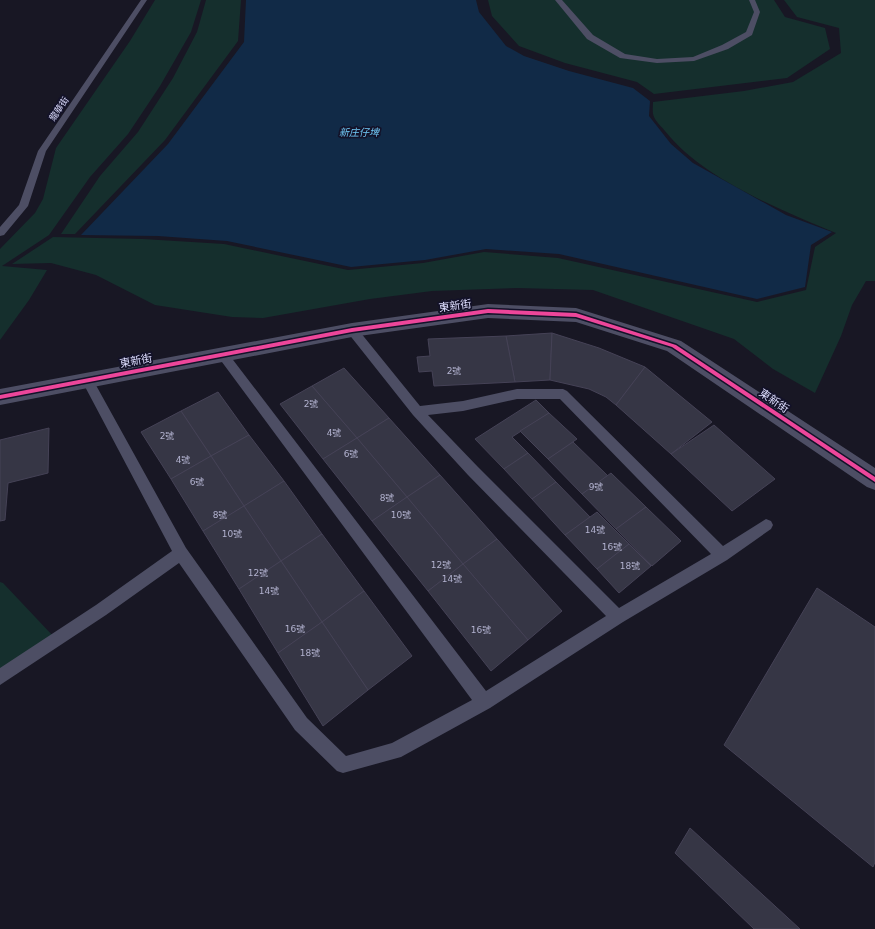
<svg xmlns="http://www.w3.org/2000/svg" width="875" height="929" viewBox="0 0 875 929" font-family="'DejaVu Sans','Noto Sans TC',sans-serif">
<rect width="100%" height="100%" fill="#181724"/>
<!-- green -->
<g fill="#152f2d">
<polygon points="155,0 201,0 191,32 160,86 128,134 90,177 49,235 2,266 47,270 29,300 0,340 0,249 35,213 43,199 56,148 130,41"/>
<polygon points="206,0 241,0 238,41 165,140 75,234 61,234 100,176 138,132 173,78 197,32"/>
<polygon points="488,0 774,0 785,17 825,28 830,49 787,78 654,94 637,82 565,63 519,46 492,16"/>
<path d="M784,0H875V281H866L852,305L841,336L815,393L773,369L734,339L593,290L518,288L432,291L370,299L263,318L232,317L155,305L96,275L51,263L12,264L53,237L143,239L224,244L348,270L423,263L484,252L558,258L757,302L806,290L815,247L836,233C781,210 703,179 665,131C662,127 656,122 654,117C652,113 653,106 653,102L744,91L793,82L841,53L839,28L797,17Z"/>
<polygon points="0,582 3,583 53,636 0,670"/>
</g>
<!-- water -->
<polygon fill="#112a47" points="246,0 476,0 479,12 506,46 524,56 569,71 633,88 650,101 649,116 671,144 693,163 786,215 832,232 811,245 805,287 757,299 559,254 486,249 425,260 351,267 227,241 158,236 81,235 168,144 244,42"/>
<!-- building -->
<g fill="#363645" stroke="#454256">
<polygon points="552,333 550,380 515,382 506,336"/>
<polygon points="552,333 599,348 645,367 616,405 606,397 589,389 550,380"/>
<polygon points="506,336 515,382 434,386 432,371 419,372 417,357 430,356 428,339"/>
<polygon points="645,367 712,422 671,454 616,405"/>
<polygon points="344,368 389,418 357,438 312,386"/>
<polygon points="312,386 357,438 323,459 280,404"/>
<polygon points="218,392 249,435 211,456 181,411"/>
<polygon points="536,400 549,413 512,437 528,453 504,469 475,439"/>
<polygon points="181,411 211,456 171,479 141,432"/>
<polygon points="549,413 577,439 548,459 520,431"/>
<polygon points="389,418 440,475 407,497 357,438"/>
<polygon points="714,425 775,479 732,511 671,454"/>
<polygon points="49,428 48,473 8,483 5,520 0,521 0,440"/>
<polygon points="249,435 284,481 244,506 211,456"/>
<polygon points="357,438 407,497 372,521 323,459"/>
<polygon points="573,442 608,476 582,494 548,459"/>
<polygon points="528,453 556,482 532,499 504,469"/>
<polygon points="211,456 244,506 203,531 171,479"/>
<polygon points="611,473 646,507 616,529 582,494"/>
<polygon points="440,475 497,539 463,564 407,497"/>
<polygon points="284,481 322,534 281,561 244,506"/>
<polygon points="556,482 590,517 565,535 532,499"/>
<polygon points="407,497 463,564 428,591 372,521"/>
<polygon points="244,506 281,561 239,589 203,531"/>
<polygon points="646,507 681,541 652,566 616,529"/>
<polygon points="597,512 629,544 597,569 565,535"/>
<polygon points="322,534 364,591 322,622 281,561"/>
<polygon points="497,539 562,611 528,640 463,564"/>
<polygon points="629,544 651,566 619,593 597,569"/>
<polygon points="281,561 322,622 278,653 239,589"/>
<polygon points="463,564 528,640 491,671 428,591"/>
<polygon points="817,588 875,627 875,862 873,867 724,745"/>
<polygon points="364,591 412,656 368,690 322,622"/>
<polygon points="322,622 368,690 323,726 278,653"/>
<polygon points="690,828 800,929 754,929 675,853"/>
</g>
<g fill="none" stroke-linecap="round" stroke-linejoin="round">
<!-- lane -->
<g fill="#4d4e64" fill-rule="evenodd">
<polygon points="141,0 147,0 46,151 28,206 4,235 0,236 0,227 19,205 38,151"/>
<polygon points="555,0 562,0 593,35 625,54 657,59 693,57 722,45 746,32 754,12 749,0 755,0 760,12 752,35 728,49 694,61 657,63 620,58 587,39"/>
<path d="M352,326L356,327L420,406L463,401L517,389H563L567,391L723,546L766,519L771,521L773,525L771,529L727,560L623,622L490,708L401,757L343,773L337,771L295,730L179,563L106,615L0,685V668L96,605L172,551L82,381L84,378L88,376L92,378L186,548L307,718L346,756L392,743L472,700L219,358L217,355L219,352L223,351L227,352L486,691L606,616L468,475L413,415L348,333L346,330L348,327ZM517,399H560L711,554L619,608L478,467L428,415L463,411Z"/>
</g>
<!-- street -->
<polygon fill="#4d4e64" fill-rule="evenodd" points="488,304 576,308 681,341 875,468 875,490 867,487 667,351 576,322 488,318 352,337 0,405 0,389 352,323"/>
<defs>
<polygon id="cycleway" points="488,309 576,313 676,345 875,477 875,482 672,347 576,317 488,313 352,332 0,399 0,395 352,328"/>
</defs>
<!-- cycleway casing -->
<use href="#cycleway" stroke="#131229" stroke-width="3"/>
<!-- cycleway -->
<use href="#cycleway" fill="#ed469a" fill-rule="evenodd"/>
</g>
<g text-anchor="middle" dominant-baseline="central" stroke-width="3.5" stroke-linejoin="round" paint-order="stroke">
<!-- far-street labels -->
<g font-size="9" fill="#dcdcfd" stroke="#131229">
<text transform="translate(59 109) rotate(-56)">龍華街</text>
</g>
<!-- number labels -->
<g font-size="9" fill="#b2b2cf">
<text x="454" y="371">2號</text>
<text x="311" y="404">2號</text>
<text x="334" y="433">4號</text>
<text x="167" y="436">2號</text>
<text x="351" y="454">6號</text>
<text x="183" y="460">4號</text>
<text x="197" y="482">6號</text>
<text x="596" y="487">9號</text>
<text x="387" y="498">8號</text>
<text x="220" y="515">8號</text>
<text x="401" y="515">10號</text>
<text x="595" y="530">14號</text>
<text x="232" y="534">10號</text>
<text x="612" y="547">16號</text>
<text x="441" y="565">12號</text>
<text x="630" y="566">18號</text>
<text x="258" y="573">12號</text>
<text x="452" y="579">14號</text>
<text x="269" y="591">14號</text>
<text x="295" y="629">16號</text>
<text x="481" y="630">16號</text>
<text x="310" y="653">18號</text>
</g>
<!-- far-water labels -->
<g font-size="10" font-style="italic" fill="#70c9f7" stroke="#131229">
<text x="359" y="132">新庄仔埤</text>
</g>
<!-- street labels -->
<g font-size="11" fill="#dcdcfd" stroke="#131229">
<text transform="translate(455 306) rotate(-8)">東新街</text>
<text transform="translate(136 361) rotate(-11)">東新街</text>
<text transform="translate(774 401) rotate(34)">東新街</text>
</g>
</g>
</svg>
